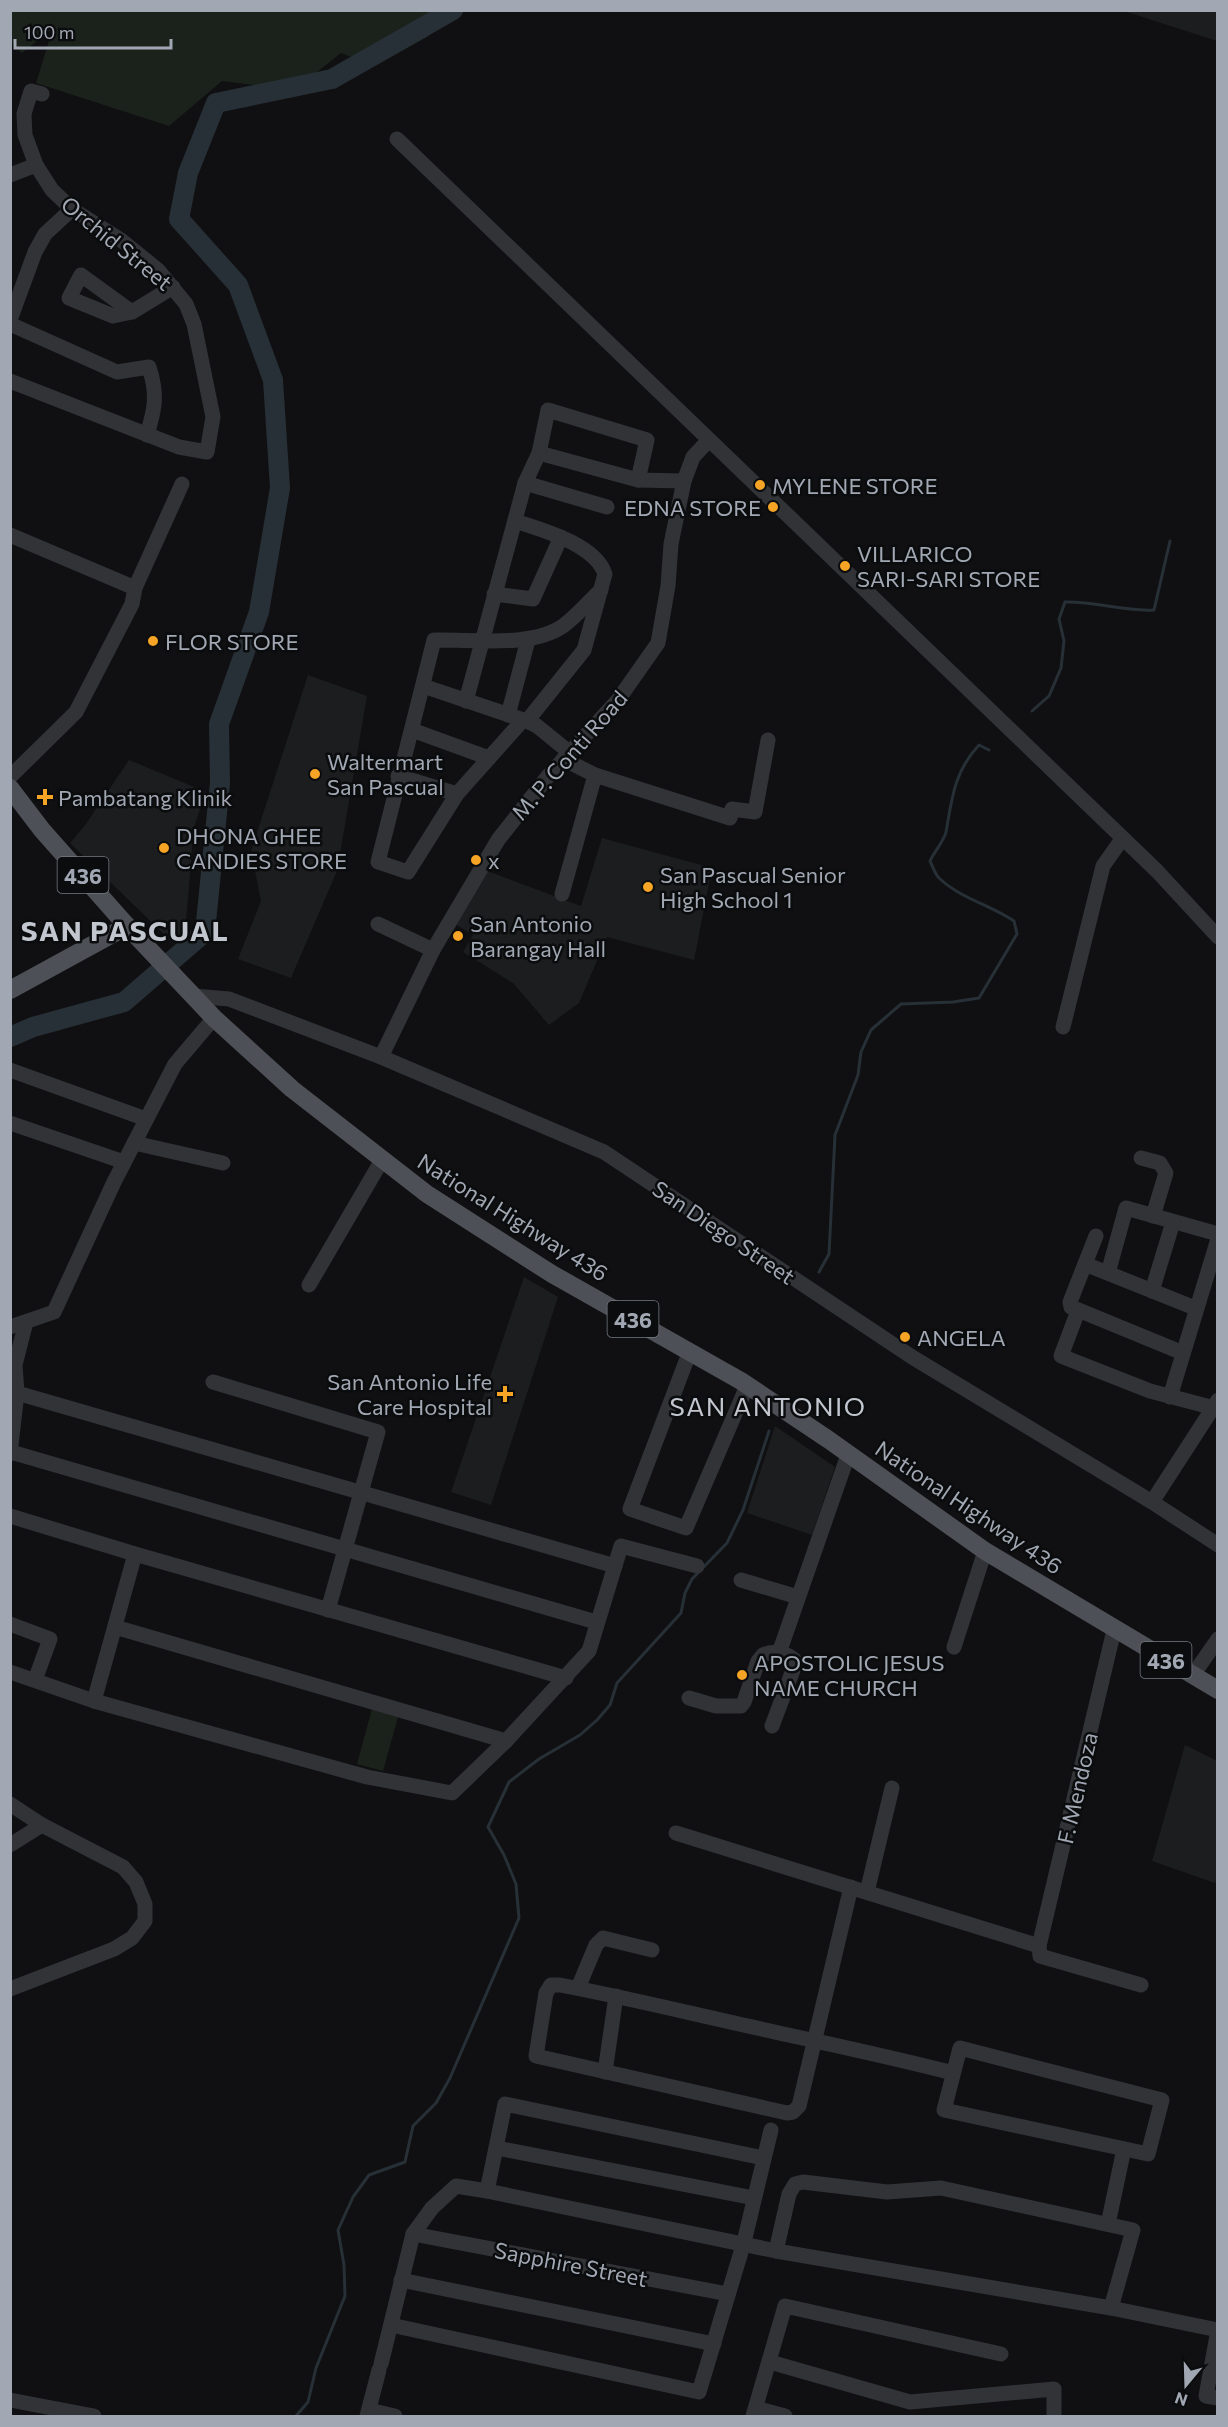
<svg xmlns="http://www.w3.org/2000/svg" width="1228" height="2427" viewBox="0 0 1228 2427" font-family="Commissioner,sans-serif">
<rect width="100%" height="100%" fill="#101012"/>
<!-- built -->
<g fill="#1c1d1f">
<polygon points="1124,11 1217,11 1217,41"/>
<polygon points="308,675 367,696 337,871 291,978 238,959 261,901 251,851"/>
<polygon points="129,760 206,792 194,827 185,932 173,943 70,843 86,824"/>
<polygon points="602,838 712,868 694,960 607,937 579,1003 549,1025 513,983 463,952 473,935 452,922 485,870 581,906"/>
<polygon points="524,1277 558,1297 491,1505 451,1492"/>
<polygon points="775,1426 835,1467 812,1535 747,1513"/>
<polygon points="1185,1745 1217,1761 1218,1875 1215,1883 1152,1861"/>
</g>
<!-- green -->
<g fill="#1b221b">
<polygon points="429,11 429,36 375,66 341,53 294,90 222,81 169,126 36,83 53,28 22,53 11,42 11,11"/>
<polygon points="372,1709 398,1717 383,1771 357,1764"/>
</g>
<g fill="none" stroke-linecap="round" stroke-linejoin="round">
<!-- stream -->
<g stroke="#273036" stroke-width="3">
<path d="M1032,711L1049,696L1061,668L1064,641L1059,619L1065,602C1095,601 1124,612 1154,610L1170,541"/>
<path d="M819,1272L829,1254L835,1135L858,1075L861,1052L871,1030L901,1004L953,1002L979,998L1017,934L1014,921C990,905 960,898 939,878C935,874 933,867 930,861C934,852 944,841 946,832C952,798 954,772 979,745L989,750"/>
<polyline points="296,2416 308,2402 316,2368 345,2296 344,2265 338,2230 353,2197 369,2175 405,2162 413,2126 436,2103 450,2078 519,1918 516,1884 504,1855 488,1827 509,1782 539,1759 580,1735 597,1720 610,1705 617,1683 681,1613 685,1593 692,1579 727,1543 743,1510 769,1431"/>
</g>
<!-- river -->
<polyline stroke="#273036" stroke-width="20" points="10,1037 33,1027 124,1002 205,932 220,783 219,724 259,612 280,488 273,380 238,285 179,219 188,173 216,103 332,79 453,10"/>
<!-- minor -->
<g stroke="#313337" stroke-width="15">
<polyline points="397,139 1157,871 1218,937"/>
<polyline points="10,175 36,165"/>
<polyline points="132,312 81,275 69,298 113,316 132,312 173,287"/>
<polyline points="10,320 35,252 45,234 72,209"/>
<path d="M10,324L117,372L149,367C158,395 155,408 147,435"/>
<polyline points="10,381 179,447 207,452 213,417 194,324 186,304 158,270 121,240 72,209 52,190 36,165 25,135 24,114 31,91 42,94"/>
<polyline points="539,453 638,480 684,481"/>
<polyline points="525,483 607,507"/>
<path d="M515,521C542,530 595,544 605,574L584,650L527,721"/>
<polyline points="10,535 135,588"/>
<polyline points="494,594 533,599 561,537"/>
<polyline points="423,686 527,721 537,726 569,752"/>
<polyline points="466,701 525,483 539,453 548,410 647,440 638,480"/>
<polyline points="508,715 528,640"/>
<path d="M523,720L457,794L408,872L378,862L434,640C473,639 531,648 563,626C577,616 589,601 601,590"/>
<polyline points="412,730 489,758"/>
<polyline points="563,759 595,775 730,818 732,809 755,812 768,740"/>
<polyline points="398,776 457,794"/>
<polyline points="10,777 76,712 132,604 135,588 182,484"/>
<polyline points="562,894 595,775"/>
<polyline points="378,924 433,950"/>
<polyline points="194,996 229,999 381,1057 604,1152 912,1357 1152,1502 1218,1545"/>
<polyline points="1063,1027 1103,866 1122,839"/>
<polyline points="381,1057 433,950 498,840 549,775 618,700 658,643 668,586 671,544 684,481 693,457 709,440"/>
<polyline points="10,1070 146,1119"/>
<polyline points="10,1123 124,1162"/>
<polyline points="134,1143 223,1163"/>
<polyline points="1141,1158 1160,1163 1166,1173 1153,1216"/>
<polyline points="1096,1236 1070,1302 1071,1307 1183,1353"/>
<polyline points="1085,1264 1195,1308"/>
<polyline points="1108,1273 1126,1208 1218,1234"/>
<polyline points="309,1285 382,1160"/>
<polyline points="1152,1291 1173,1222"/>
<polyline points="1078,1311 1061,1356 1150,1391 1218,1409"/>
<polyline points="10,1327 54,1312 114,1182 175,1064 214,1018"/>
<polyline points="690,1351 630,1509 686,1528 747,1386"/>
<polyline points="213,1382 378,1432 328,1610"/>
<polyline points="17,1393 615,1566"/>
<polyline points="1170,1397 1218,1239"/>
<polyline points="11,1452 596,1622"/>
<polyline points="10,1454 17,1393 15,1365 26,1322"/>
<polyline points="1152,1502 1218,1400"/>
<polyline points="10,1516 135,1554 566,1678"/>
<polyline points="741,1580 798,1597"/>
<polyline points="10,1624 50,1639 35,1680"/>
<polyline points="115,1627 506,1741"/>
<polyline points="954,1647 985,1551"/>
<polyline points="779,1653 848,1455"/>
<polyline points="10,1672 94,1701 367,1777 452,1793 506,1741 589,1651 621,1546 697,1566"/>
<polyline points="1193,1675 1218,1639"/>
<path d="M689,1698L716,1706H741L744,1702L758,1661L763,1655C773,1650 790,1653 796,1662L772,1726"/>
<polyline points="94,1701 135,1554"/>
<polyline points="10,1804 42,1825 123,1867 136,1882 145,1904 145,1921 132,1938 114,1949 10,1989"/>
<polyline points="676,1833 1039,1946 1040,1956 1141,1985"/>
<polyline points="10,1845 42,1825"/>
<path d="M851,1887L799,2106L793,2112L787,2113L536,2056L546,1993L551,1985H560C629,1998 697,2015 766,2030C828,2044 891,2057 953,2073"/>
<polyline points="867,1892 892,1788"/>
<polyline points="1039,1946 1114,1630"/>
<polyline points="578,1988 596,1945 603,1938 652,1950"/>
<polygon points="960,2048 1162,2100 1148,2154 944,2110"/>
<polyline points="605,2072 616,1996"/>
<polyline points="497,2148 754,2198"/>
<polyline points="487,2191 505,2104 763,2158"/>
<polyline points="1108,2224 1124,2149"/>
<polyline points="413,2234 728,2294"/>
<polyline points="776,2251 789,2194 795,2184 803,2182 887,2192 941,2188 1133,2230 1111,2308"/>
<polyline points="401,2280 714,2344"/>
<polyline points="391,2325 699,2392 744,2242 771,2130"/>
<polyline points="770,2362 910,2402 1054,2389 1054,2416"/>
<polyline points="381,2364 413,2234 432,2208 456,2186 487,2191 776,2251 1111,2308 1218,2330 1206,2396 1218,2398"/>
<polyline points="10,2400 94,2416"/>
<polyline points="756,2408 785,2416"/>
<polyline points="369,2410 395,2416"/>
<polyline points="367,2416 379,2370"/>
<polyline points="753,2416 785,2306 1001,2354"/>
</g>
<!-- major -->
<g stroke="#4d5056" stroke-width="18">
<polyline points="10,788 42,830 127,926 214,1018 292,1089 427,1194 552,1274 741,1381 829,1440 985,1551 1218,1690"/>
<polyline points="10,990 127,926"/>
</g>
</g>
<!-- markers -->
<g fill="#f5a425" stroke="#0b0c0d" stroke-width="2">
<circle cx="760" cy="485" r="6"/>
<circle cx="773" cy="507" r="6"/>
<circle cx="845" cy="566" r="6"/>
<circle cx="153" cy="641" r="6"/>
<circle cx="315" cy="774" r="6"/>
<path d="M42 788h6v6h6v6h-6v6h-6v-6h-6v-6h6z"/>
<circle cx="164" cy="848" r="6"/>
<circle cx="476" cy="860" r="6"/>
<circle cx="648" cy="887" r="6"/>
<circle cx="458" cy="936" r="6"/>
<circle cx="905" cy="1337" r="6"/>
<path d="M502 1385h6v6h6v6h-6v6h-6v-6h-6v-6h6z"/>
<circle cx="742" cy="1675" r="6"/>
</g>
<g text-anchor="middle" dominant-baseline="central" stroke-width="5" stroke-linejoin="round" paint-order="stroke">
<!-- shield labels -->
<g fill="#0b0c0d" stroke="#747981" stroke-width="1.5">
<rect x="57.5" y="857" width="51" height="36" rx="4.5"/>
<rect x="607.5" y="1301" width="51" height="36" rx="4.5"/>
<rect x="1140.5" y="1642" width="51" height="36" rx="4.5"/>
</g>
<g font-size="21" font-weight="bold" fill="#a1a8b3">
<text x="83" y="875">436</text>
<text x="633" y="1319">436</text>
<text x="1166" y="1660">436</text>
</g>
<!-- street labels -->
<g font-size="22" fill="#a1a8b3" stroke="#0b0c0d">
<text transform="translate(117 243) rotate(39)">Orchid Street</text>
<text transform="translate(569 755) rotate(-49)">M. P. Conti Road</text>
<text transform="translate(513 1217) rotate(32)">National Highway 436</text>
<text transform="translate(724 1232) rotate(34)">San Diego Street</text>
<text transform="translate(969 1507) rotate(34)">National Highway 436</text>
<text transform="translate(1077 1788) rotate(-77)">F. Mendoza</text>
<text transform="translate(571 2264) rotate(11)">Sapphire Street</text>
</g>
<!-- poi labels -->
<g font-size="22" fill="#a1a8b3" stroke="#0b0c0d" text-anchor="start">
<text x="772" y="485">MYLENE STORE</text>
<text x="761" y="507" text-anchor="end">EDNA STORE</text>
<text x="857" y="553">VILLARICO<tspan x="857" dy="25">SARI-SARI STORE</tspan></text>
<text x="165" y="641">FLOR STORE</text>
<text x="327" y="761">Waltermart<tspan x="327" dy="25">San Pascual</tspan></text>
<text x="58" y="797">Pambatang Klinik</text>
<text x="176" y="835">DHONA GHEE<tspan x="176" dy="25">CANDIES STORE</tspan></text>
<text x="488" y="860">x</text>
<text x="660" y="874">San Pascual Senior<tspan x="660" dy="25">High School 1</tspan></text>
<text x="470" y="923">San Antonio<tspan x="470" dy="25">Barangay Hall</tspan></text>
<text x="917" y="1337">ANGELA</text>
<text x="492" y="1381" text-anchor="end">San Antonio Life<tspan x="492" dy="25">Care Hospital</tspan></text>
<text x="754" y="1662">APOSTOLIC JESUS<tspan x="754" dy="25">NAME CHURCH</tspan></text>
</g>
<!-- quarter labels -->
<g font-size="26" letter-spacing="1.5" fill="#c2c6cf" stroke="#0b0c0d">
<text x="768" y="1405">SAN ANTONIO</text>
</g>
<!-- district labels -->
<g font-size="28" font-weight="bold" letter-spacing="1.5" fill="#c2c6cf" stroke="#0b0c0d">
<text x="125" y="930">SAN PASCUAL</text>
</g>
</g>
<!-- border -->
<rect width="1228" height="2427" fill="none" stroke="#a1a8b3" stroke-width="24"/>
<!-- north arrow -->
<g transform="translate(1186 2385) rotate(199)" stroke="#0b0c0d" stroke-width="4.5" paint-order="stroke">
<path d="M0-4.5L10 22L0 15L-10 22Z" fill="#a1a8b3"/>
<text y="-9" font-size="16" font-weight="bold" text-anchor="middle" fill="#a1a8b3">N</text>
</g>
<!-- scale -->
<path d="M15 39v9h156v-9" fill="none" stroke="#a1a8b3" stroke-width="3"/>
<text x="24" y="39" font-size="18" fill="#a1a8b3" stroke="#0b0c0d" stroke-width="4.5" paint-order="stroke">100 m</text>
</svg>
